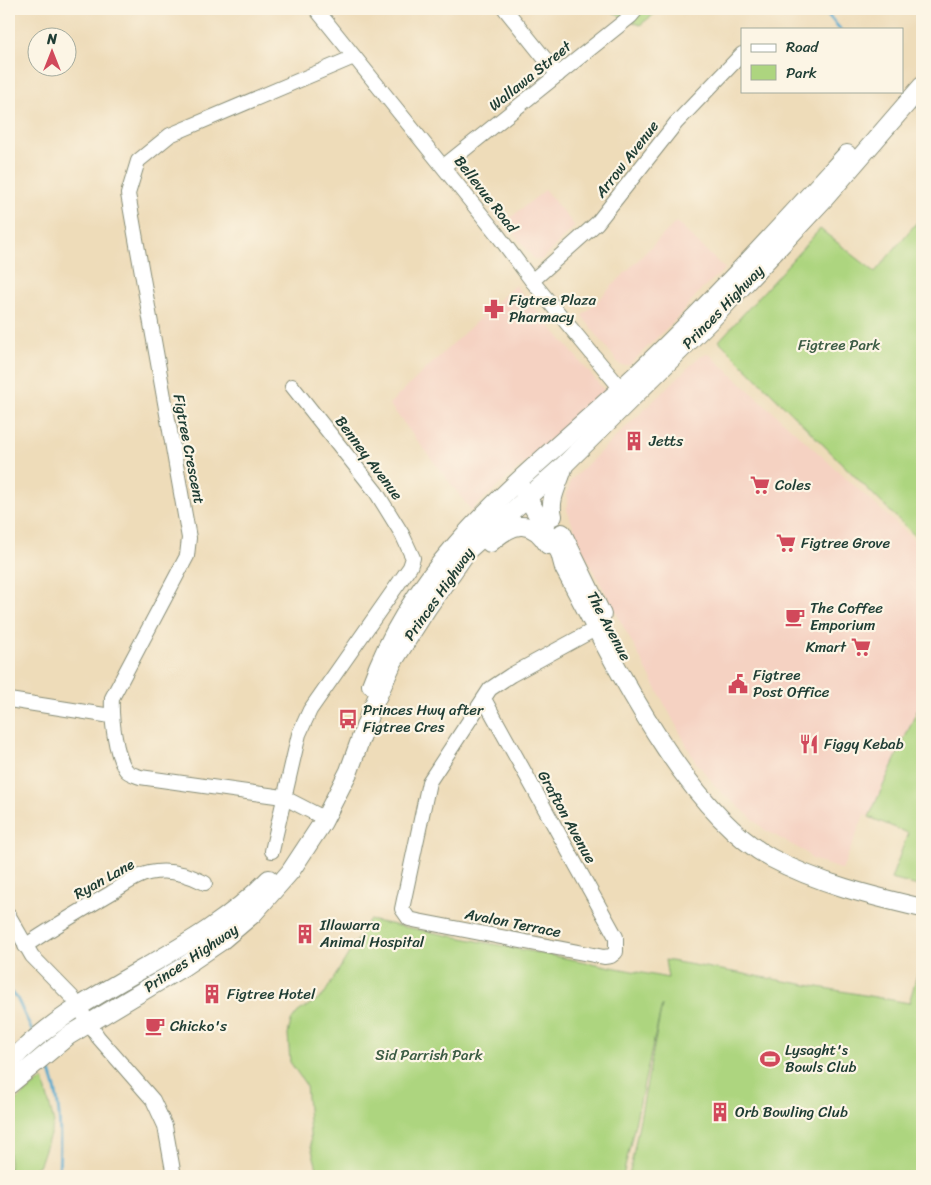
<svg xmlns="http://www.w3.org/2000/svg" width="931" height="1185" viewBox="0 0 931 1185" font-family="Sriracha,sans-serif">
<rect width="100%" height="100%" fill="#fcf5e5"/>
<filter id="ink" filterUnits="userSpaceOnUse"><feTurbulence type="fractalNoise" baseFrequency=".02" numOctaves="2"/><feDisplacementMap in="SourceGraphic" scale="10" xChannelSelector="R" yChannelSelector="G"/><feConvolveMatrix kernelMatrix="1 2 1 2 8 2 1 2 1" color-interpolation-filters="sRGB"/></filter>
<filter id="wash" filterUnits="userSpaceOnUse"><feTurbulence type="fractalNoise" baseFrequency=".0096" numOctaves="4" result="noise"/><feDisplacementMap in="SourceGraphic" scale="20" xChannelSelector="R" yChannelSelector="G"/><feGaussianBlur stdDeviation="1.12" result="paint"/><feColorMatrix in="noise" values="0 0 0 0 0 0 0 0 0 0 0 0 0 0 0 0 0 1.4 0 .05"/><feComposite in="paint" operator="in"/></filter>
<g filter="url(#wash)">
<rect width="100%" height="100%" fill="#eedcb9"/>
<!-- built -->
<g fill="#f5d2c2">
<polygon points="545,190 575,226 541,260 534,259 505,222"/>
<polygon points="676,222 725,269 701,290 678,317 629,365 620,365 582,316"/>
<polygon points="515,285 606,392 471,510 389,404"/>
<polygon points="708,353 922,547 922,700 869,817 864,815 842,870 812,859 805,852 765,830 717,788 695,761 580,545 567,510 567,495 571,480 700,356"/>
</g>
<!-- green -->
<g fill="#add57f" stroke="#66895a">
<polygon points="610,9 661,9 640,25 614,13"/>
<polygon points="922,216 922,543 719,341 820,229 875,272"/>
<polygon points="922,700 922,887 891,879 908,833 869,817"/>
<polygon points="369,920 668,978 665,960 909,1003 922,957 922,1176 629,1176 662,1005 623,1176 319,1176 311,1146 306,1085 290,1062 288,1034 291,1021 298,1012 323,996"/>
<polygon points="43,1079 54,1123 40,1164 23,1176 9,1176 9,1106"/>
</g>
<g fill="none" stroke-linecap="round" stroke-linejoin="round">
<!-- stream -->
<g stroke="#51a7cd" stroke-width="3">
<polyline points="823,9 840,29"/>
<polyline points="915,104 922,110"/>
<polyline points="9,991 17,998 33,1033"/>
<path d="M46,1062C63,1097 60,1139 59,1176"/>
</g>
</g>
</g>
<g filter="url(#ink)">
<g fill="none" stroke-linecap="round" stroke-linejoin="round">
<defs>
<g id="minor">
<polyline points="316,9 497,234 532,281 627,396"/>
<polyline points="505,9 558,75"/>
<polyline points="444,166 631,16 636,10"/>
<polyline points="532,281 597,223 676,123 742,54"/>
<polyline points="484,699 616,937 616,952 611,956 604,957 418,921 409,919 402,909 429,782 490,689 511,675 597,628"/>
<polyline points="9,700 111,716"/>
<path d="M316,814L283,797L140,777C135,775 129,774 126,770C115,755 111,716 112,698L187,556L189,538L128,194L138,161L170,135L354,57"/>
<polyline points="272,851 299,734 310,710 410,567 413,558 402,534 376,492 292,386"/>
<polyline points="9,916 32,956 72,997 98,1037 153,1100 165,1126 174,1176"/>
<path d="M25,946C53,927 82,910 111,893C123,886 135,876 149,873C168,869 188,874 205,883"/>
</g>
<g id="major">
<path d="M521,487L560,553L564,568C611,655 683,810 771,858C818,883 871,896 922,908"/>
<path d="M553,516C548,498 560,482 564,465"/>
<polyline points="562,533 602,615"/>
<path d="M490,543C511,524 530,516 548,545"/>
<path d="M371,685C421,546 538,468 641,370C713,301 780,227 847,154"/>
<path d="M9,1063C83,985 195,957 269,879"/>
<polyline points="9,1085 68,1036 183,967 220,942 253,914 290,872 323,822 349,771 370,713 393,662 428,607 468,550 564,465 713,318 825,198 922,86"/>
</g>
</defs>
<!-- minor casing -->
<use href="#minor" stroke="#868c76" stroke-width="16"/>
<!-- major casing -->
<use href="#major" stroke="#868c76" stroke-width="20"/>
<!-- minor -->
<use href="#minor" stroke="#fff" stroke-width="14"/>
<!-- major -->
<use href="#major" stroke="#fff" stroke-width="18"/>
</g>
</g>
<!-- icons -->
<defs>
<symbol id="pharmacy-bare" viewBox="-9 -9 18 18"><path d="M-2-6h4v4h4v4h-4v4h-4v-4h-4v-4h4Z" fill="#d1495b" stroke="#fcf5e5" stroke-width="2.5" paint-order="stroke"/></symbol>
<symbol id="building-bare" viewBox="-9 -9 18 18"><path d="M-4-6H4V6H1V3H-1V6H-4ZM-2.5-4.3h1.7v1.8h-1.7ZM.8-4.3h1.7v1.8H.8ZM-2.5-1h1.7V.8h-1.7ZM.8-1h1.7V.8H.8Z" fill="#d1495b" stroke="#fcf5e5" stroke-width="2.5" paint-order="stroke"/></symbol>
<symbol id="supermarket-bare" viewBox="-9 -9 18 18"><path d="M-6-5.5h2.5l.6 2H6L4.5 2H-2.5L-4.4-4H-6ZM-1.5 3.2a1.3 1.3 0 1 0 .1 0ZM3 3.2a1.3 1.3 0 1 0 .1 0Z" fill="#d1495b" stroke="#fcf5e5" stroke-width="2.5" paint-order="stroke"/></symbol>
<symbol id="cafe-bare" viewBox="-9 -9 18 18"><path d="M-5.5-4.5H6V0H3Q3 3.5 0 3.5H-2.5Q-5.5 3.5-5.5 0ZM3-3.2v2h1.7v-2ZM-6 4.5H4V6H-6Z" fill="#d1495b" stroke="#fcf5e5" stroke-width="2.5" paint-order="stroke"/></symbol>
<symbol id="civic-bare" viewBox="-9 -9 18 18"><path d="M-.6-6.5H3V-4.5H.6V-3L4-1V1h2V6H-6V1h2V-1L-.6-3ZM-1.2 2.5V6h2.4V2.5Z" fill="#d1495b" stroke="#fcf5e5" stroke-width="2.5" paint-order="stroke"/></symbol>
<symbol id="bus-bare" viewBox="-9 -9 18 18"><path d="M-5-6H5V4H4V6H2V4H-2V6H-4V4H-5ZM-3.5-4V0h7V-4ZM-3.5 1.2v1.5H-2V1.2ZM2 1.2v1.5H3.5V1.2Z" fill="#d1495b" stroke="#fcf5e5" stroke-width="2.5" paint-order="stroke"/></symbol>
<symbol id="restaurant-bare" viewBox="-9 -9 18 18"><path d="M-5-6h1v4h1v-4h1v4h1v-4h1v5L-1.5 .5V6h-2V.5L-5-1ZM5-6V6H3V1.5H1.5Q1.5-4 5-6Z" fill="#d1495b" stroke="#fcf5e5" stroke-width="2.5" paint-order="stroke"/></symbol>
<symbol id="stadium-bare" viewBox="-9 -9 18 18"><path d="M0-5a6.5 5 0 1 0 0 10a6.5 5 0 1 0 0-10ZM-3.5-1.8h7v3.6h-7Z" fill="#d1495b" stroke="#fcf5e5" stroke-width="2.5" paint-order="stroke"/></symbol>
</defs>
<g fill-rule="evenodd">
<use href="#pharmacy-bare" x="480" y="295" width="28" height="28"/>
<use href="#building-bare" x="620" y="427" width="28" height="28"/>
<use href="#supermarket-bare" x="746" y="471" width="28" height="28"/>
<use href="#supermarket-bare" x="772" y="529" width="28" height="28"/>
<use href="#cafe-bare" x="781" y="603" width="28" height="28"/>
<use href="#supermarket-bare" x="847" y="633" width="28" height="28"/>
<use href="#civic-bare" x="724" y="670" width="28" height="28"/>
<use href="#bus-bare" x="334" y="705" width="28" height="28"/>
<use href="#restaurant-bare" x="795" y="730" width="28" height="28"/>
<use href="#building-bare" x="291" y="920" width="28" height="28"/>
<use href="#building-bare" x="198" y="980" width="28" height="28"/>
<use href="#cafe-bare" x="141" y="1012" width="28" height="28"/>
<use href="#stadium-bare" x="756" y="1045" width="28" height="28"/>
<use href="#building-bare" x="706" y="1098" width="28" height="28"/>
</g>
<g text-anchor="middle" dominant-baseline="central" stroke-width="4.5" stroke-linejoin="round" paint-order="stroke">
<!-- street labels -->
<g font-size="15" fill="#1f3d34" stroke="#fcf5e5">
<text transform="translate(530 76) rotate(-39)">Wallawa Street</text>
<text transform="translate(627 159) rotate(-52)">Arrow Avenue</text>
<text transform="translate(486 194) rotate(52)">Bellevue Road</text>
<text transform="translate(723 307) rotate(-46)">Princes Highway</text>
<text transform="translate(189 449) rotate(79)">Figtree Crescent</text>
<text transform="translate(369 458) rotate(53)">Benney Avenue</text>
<text transform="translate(439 594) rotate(-55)">Princes Highway</text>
<text transform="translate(609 626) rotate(62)">The Avenue</text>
<text transform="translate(567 817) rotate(61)">Grafton Avenue</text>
<text transform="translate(104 879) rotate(-29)">Ryan Lane</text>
<text transform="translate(513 923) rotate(11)">Avalon Terrace</text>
<text transform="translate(191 958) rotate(-34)">Princes Highway</text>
</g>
<!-- poi labels -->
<g font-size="15" fill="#1f3d34" stroke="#fcf5e5" text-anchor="start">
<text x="509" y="300">Figtree Plaza<tspan x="509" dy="17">Pharmacy</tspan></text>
<text x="649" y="441">Jetts</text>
<text x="775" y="485">Coles</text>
<text x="801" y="543">Figtree Grove</text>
<text x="810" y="608">The Coffee<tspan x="810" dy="17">Emporium</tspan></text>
<text x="846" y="647" text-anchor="end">Kmart</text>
<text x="753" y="675">Figtree<tspan x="753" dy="17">Post Office</tspan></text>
<text x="363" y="710">Princes Hwy after<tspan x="363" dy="17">Figtree Cres</tspan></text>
<text x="824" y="744">Figgy Kebab</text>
<text x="320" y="925">Illawarra<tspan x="320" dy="17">Animal Hospital</tspan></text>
<text x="227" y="994">Figtree Hotel</text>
<text x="170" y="1026">Chicko's</text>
<text x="785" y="1050">Lysaght's<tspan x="785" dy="17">Bowls Club</tspan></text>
<text x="735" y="1112">Orb Bowling Club</text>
</g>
<!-- park labels -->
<g font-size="15" fill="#3b5b43" stroke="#fcf5e5">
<text x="839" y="345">Figtree Park</text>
<text x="429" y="1055">Sid Parrish Park</text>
</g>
</g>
<!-- margin -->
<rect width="931" height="1185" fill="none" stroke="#fcf5e5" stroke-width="30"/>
<!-- legend -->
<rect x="741" y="28" width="162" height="65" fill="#fcf5e5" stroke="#a4ab9e"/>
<rect x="751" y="44" width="25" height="8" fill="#ffffff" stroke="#a4ab9e"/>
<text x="786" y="52" font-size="15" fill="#1f3d34">Road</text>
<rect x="751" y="65" width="25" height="15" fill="#add57f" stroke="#a4ab9e"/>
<text x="786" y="78" font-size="15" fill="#1f3d34">Park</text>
<!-- north arrow -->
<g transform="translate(52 52)"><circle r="24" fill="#fcf5e5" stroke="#a4ab9e"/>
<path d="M0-4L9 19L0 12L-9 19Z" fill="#d1495b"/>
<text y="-8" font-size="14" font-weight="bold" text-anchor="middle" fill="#1f3d34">N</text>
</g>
</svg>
